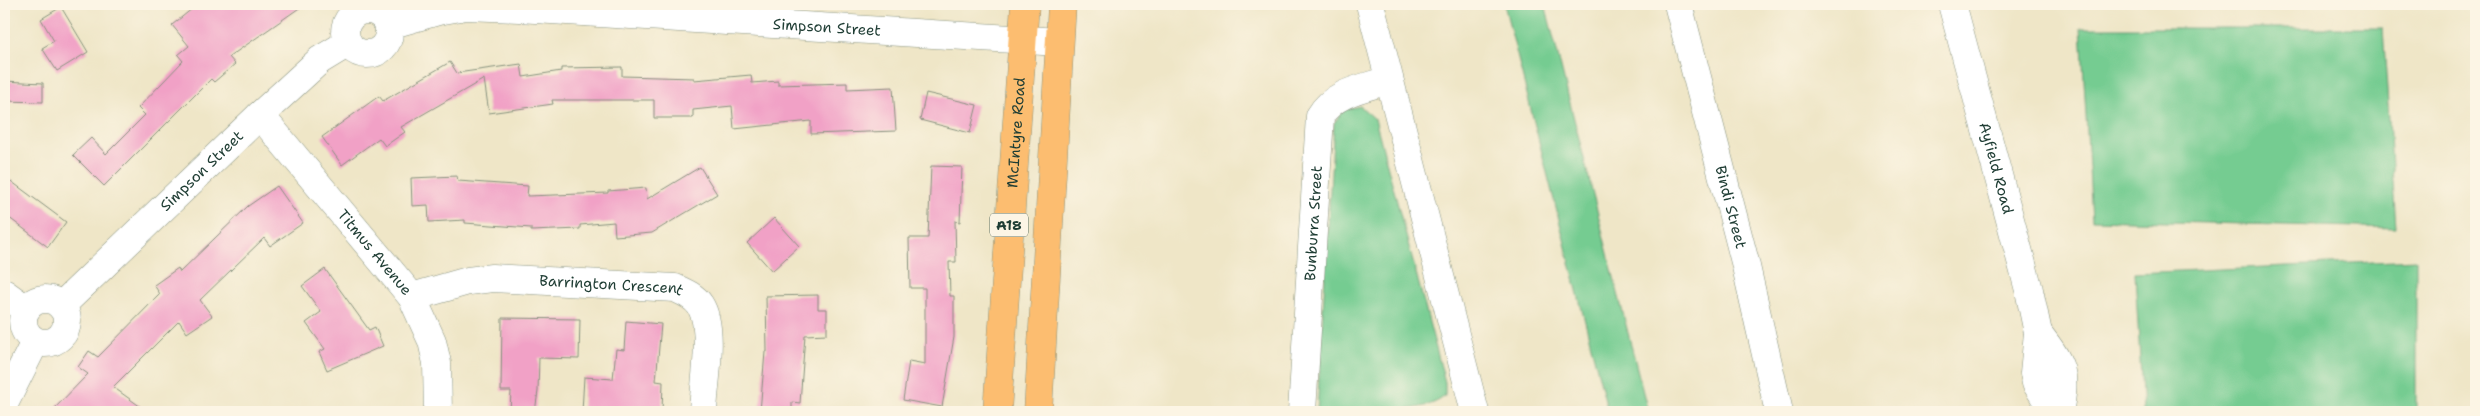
<svg xmlns="http://www.w3.org/2000/svg" width="2480" height="416" viewBox="0 0 2480 416" font-family="'Shantell Sans',sans-serif">
<rect width="100%" height="100%" fill="#fcf5e5"/>
<filter id="ink" filterUnits="userSpaceOnUse"><feTurbulence type="fractalNoise" baseFrequency=".02" numOctaves="2"/><feDisplacementMap in="SourceGraphic" scale="10" xChannelSelector="R" yChannelSelector="G"/><feConvolveMatrix kernelMatrix="1 2 1 2 8 2 1 2 1" color-interpolation-filters="sRGB"/></filter>
<filter id="wash" filterUnits="userSpaceOnUse"><feTurbulence type="fractalNoise" baseFrequency=".0096" numOctaves="4" result="noise"/><feDisplacementMap in="SourceGraphic" scale="20" xChannelSelector="R" yChannelSelector="G"/><feGaussianBlur stdDeviation="1.12" result="paint"/><feColorMatrix in="noise" values="0 0 0 0 0 0 0 0 0 0 0 0 0 0 0 0 0 1.4 0 .05"/><feComposite in="paint" operator="in"/></filter>
<g filter="url(#wash)">
<rect width="100%" height="100%" fill="#efe6c7"/>
<!-- green -->
<g fill="#75cc91" stroke="#4a8462">
<polygon points="1504,4 1545,4 1648,412 1608,412"/>
<polygon points="2081,28 2383,28 2396,228 2092,220"/>
<path d="M1360,106L1375,119L1445,382V396C1424,416 1349,412 1317,412L1334,123L1344,110Z"/>
<polygon points="2416,260 2416,412 2143,412 2135,273"/>
</g>
<g id="blocks">
<!-- building -->
<g fill="#f1a1c6">
<polygon points="198,4 305,4 229,57 235,64 214,82 211,79 104,186 73,155 91,138 106,154 145,115 138,108 183,61 178,55 189,46 172,25"/>
<polygon points="61,7 88,52 57,71 42,48 54,41 41,19"/>
<polygon points="450,62 457,73 521,64 523,77 561,71 561,68 622,67 622,76 694,78 694,80 751,75 752,83 778,81 778,85 847,83 847,89 893,87 896,131 811,134 811,121 734,129 732,106 693,110 693,118 654,118 654,100 552,100 553,104 489,113 484,79 401,127 405,132 385,146 379,138 342,165 322,137 379,96 383,101"/>
<polygon points="4,81 43,83 43,102 4,101"/>
<polygon points="926,93 977,105 970,133 920,120"/>
<polygon points="931,166 962,167 960,222 955,221 956,262 949,262 950,296 954,296 954,337 942,407 903,400 909,361 925,364 925,288 910,288 909,238 928,238"/>
<polygon points="700,167 717,194 652,233 615,236 614,222 580,225 580,229 531,231 531,228 465,223 465,220 429,222 428,205 412,206 411,178 457,176 458,181 528,186 527,196 608,193 608,191 646,188 647,199"/>
<polygon points="4,176 66,222 48,247 4,214"/>
<polygon points="277,186 303,223 270,246 264,238 200,300 212,316 187,333 179,321 113,387 148,412 51,412 88,374 78,367 89,351 98,357 160,294 154,285 178,268 180,272 248,206"/>
<polygon points="774,218 799,246 772,271 747,243"/>
<polygon points="325,269 369,330 375,327 383,346 327,370 319,352 325,349 306,323 321,312 302,286"/>
<polygon points="818,295 818,309 827,309 827,334 805,335 800,403 792,402 792,412 760,412 765,352 767,352 766,296"/>
<polygon points="502,318 580,319 579,359 539,358 538,391 535,412 510,412 511,391 501,391"/>
<polygon points="626,321 661,324 656,381 663,382 662,412 582,412 584,377 613,379 616,349 624,350"/>
</g>
</g>
</g>
<g filter="url(#ink)">
<use href="#blocks" fill-opacity="0" stroke="#87927e" stroke-width="1"/>
<g fill="none" stroke-linecap="round" stroke-linejoin="round">
<defs>
<g id="minor">
<polyline points="1370,4 1475,412"/>
<path id="s1" d="M1678,4L1745,262L1779,412"/>
<path id="s2" d="M1952,4L2029,290L2038,333L2034,373L2036,383L2054,412"/>
<circle cx="367" cy="32" r="22"/>
<path id="s3" d="M389,25L438,11L466,6L519,8L1059,42"/>
<path id="s4" d="M260,115L412,297L432,341L437,363L438,412"/>
<polyline points="4,293 26,309"/>
<path id="s5" d="M412,297L468,281L492,278L675,288C684,292 694,296 700,305C715,328 704,384 703,412"/>
<circle cx="45" cy="321" r="22"/>
<path id="s6" d="M61,306L260,115L320,60L348,43"/>
<path d="M2038,333C2062,364 2067,373 2059,412"/>
<polyline points="4,404 35,342"/>
<path id="s7" d="M1302,412L1320,116C1334,92 1364,88 1389,80"/>
</g>
<g id="primary">
<path id="s8" d="M997,412L1025,4"/>
<polyline points="1038,412 1062,4"/>
</g>
</defs>
<!-- minor casing -->
<use href="#minor" stroke="#87927e" stroke-width="29"/>
<!-- primary casing -->
<use href="#primary" stroke="#87927e" stroke-width="29"/>
<!-- minor -->
<use href="#minor" stroke="#fff" stroke-width="28"/>
<!-- primary -->
<use href="#primary" stroke="#fcbd6f" stroke-width="28"/>
</g>
</g>
<g text-anchor="middle" dominant-baseline="central" stroke-width="5" stroke-linejoin="round" paint-order="stroke">
<!-- shield labels -->
<rect fill="#fcf5e5" stroke="#617469" stroke-width="1" x="990" y="213.5" width="38" height="23" rx="4"/>
<g font-size="14" font-weight="bold" fill="#1f3d34">
<text x="1009" y="225">A18</text>
</g>
<!-- street labels -->
<g font-size="15" fill="#1f3d34" stroke="#fcf5e5">
<text stroke="none"><textPath href="#s3" startOffset="441">Simpson Street</textPath></text>
<text stroke="none"><textPath href="#s8" startOffset="280">McIntyre Road</textPath></text>
<text stroke="none"><textPath href="#s2" startOffset="170">Ayfield Road</textPath></text>
<text stroke="none"><textPath href="#s6" startOffset="195">Simpson Street</textPath></text>
<text stroke="none"><textPath href="#s1" startOffset="210">Bindi Street</textPath></text>
<text stroke="none"><textPath href="#s7" startOffset="189">Bunburra Street</textPath></text>
<text stroke="none"><textPath href="#s4" startOffset="179">Titmus Avenue</textPath></text>
<text stroke="none"><textPath href="#s5" startOffset="202">Barrington Crescent</textPath></text>
</g>
</g>
<!-- margin -->
<rect width="2480" height="416" fill="none" stroke="#fcf5e5" stroke-width="20"/>
</svg>
